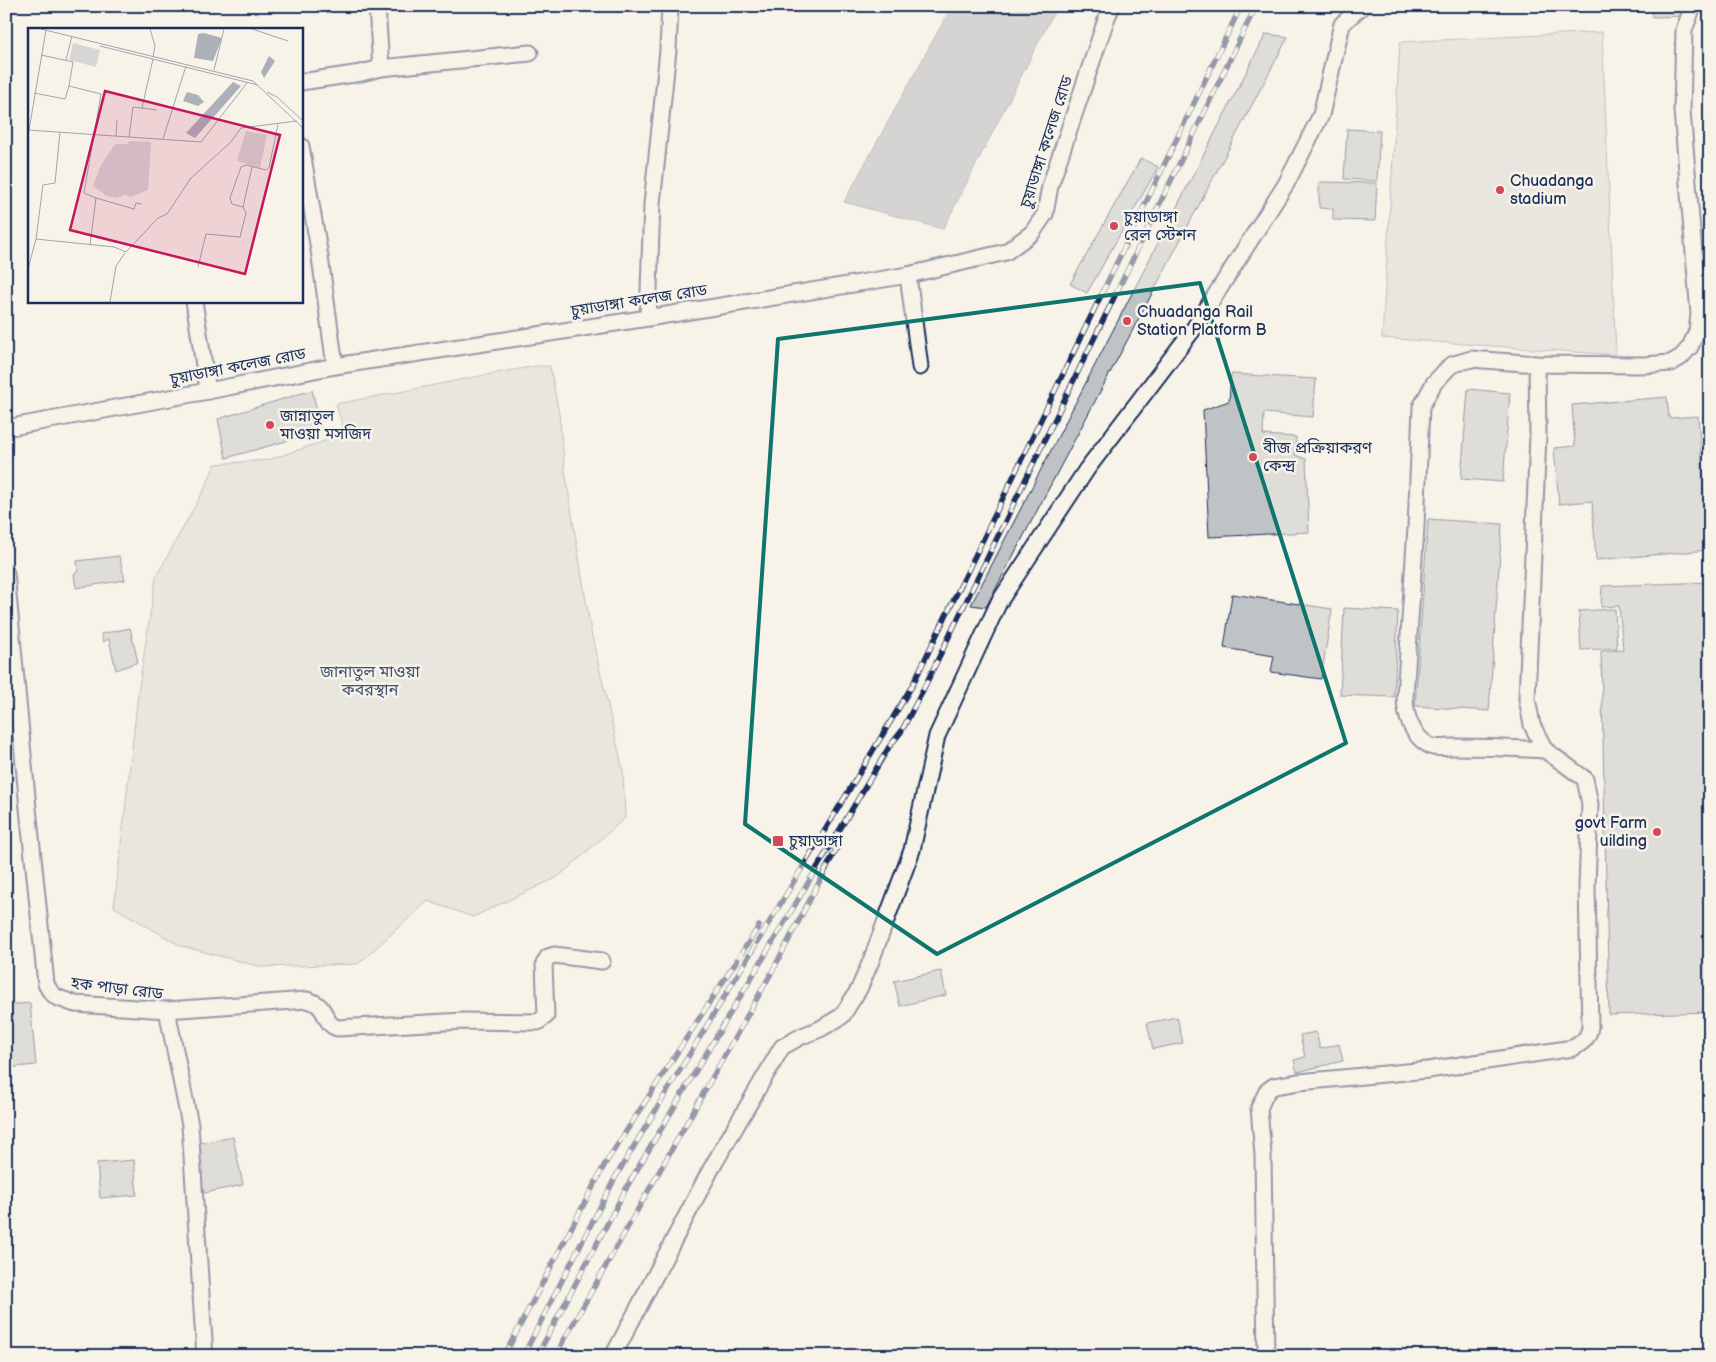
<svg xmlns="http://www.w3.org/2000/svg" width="1716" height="1362" viewBox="0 0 1716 1362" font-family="'Balsamiq Sans','Noto Sans Bengali',sans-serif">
<rect width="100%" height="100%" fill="#f7f3e8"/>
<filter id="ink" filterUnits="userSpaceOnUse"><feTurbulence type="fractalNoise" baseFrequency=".02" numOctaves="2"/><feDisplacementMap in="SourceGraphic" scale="10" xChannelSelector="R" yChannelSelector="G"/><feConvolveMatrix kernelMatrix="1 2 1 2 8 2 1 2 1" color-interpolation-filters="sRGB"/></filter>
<g filter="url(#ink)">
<!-- green -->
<g fill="#d7d6d4" stroke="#798299">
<polygon points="1602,32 1616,355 1382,338 1400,42"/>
<path d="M536,366H550L559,414L565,471L591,632L623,770L625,818L558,877L473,917L428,901L358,964L262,967L181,946L114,907L139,686L156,577L206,486L215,464L268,460L345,434L336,404C403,392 469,377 536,366Z"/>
</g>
<!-- water -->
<polygon fill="#acb0b9" stroke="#727c95" points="952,6 1057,6 943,229 844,202"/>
<!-- building -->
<g fill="#c0c3c5" stroke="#1b2f5e">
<polygon points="1652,6 1687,6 1687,16 1652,17"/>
<polygon points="1266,34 1288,37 986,607 971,605"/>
<polygon points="1347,129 1380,131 1377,181 1344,179"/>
<polygon points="1141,158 1158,167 1087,293 1070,284"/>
<polygon points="1319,182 1377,183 1375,221 1333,220 1333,209 1319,208"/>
<polygon points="1231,374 1316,379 1313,417 1264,413 1263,435 1296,437 1295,455 1306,459 1309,532 1209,537 1203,410 1229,401"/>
<polygon points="1468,389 1510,393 1503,482 1461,479"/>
<polygon points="312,390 322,431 226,458 218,419"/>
<polygon points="1667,397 1669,418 1698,416 1709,550 1596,560 1592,501 1559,504 1554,448 1575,446 1572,405"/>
<polygon points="1428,519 1502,524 1489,711 1415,706"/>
<polygon points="119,556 125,580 76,588 74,574 78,571 77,561"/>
<polygon points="1710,582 1710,1012 1609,1015 1601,651 1623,649 1619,606 1601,607 1602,586"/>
<polygon points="1232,594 1332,609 1321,679 1271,672 1274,656 1224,648"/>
<polygon points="1344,608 1398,611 1394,697 1340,695"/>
<polygon points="1615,609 1617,648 1581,650 1579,611"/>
<polygon points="130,628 138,662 116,670 109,639 103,642 101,634"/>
<polygon points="941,971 946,995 900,1006 894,981"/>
<polygon points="30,1003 36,1065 6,1068 6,1005"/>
<polygon points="1177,1017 1183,1043 1153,1049 1147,1023"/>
<polygon points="1316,1032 1320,1049 1339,1044 1343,1061 1297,1072 1294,1060 1305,1057 1300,1035"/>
<polygon points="233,1137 243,1185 204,1193 194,1144"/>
<polygon points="134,1160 137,1195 100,1198 97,1163"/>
</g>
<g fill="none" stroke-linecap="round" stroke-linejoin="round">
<defs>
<g id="minor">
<polyline points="377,6 381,68"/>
<polyline points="301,82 361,73 381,68 530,53"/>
<polyline points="301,146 319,250 335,366"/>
<polyline points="908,275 920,367"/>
<polyline points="194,301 208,391"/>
<polyline points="648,318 652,204 668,50 670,6"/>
<path d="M1537,364L1538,435L1527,699L1532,725L1545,750C1514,748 1484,747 1453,747C1446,747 1436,749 1430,746C1412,736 1405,716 1405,697L1416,527L1421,407L1434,383L1451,365L1471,359L1537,364L1644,365L1671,363L1681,357L1690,347L1697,331L1699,314L1682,111L1684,30L1693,6"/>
<polyline points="6,428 208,391 335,366 648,318 908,275 1006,252 1032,233 1045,214 1050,186 1107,17 1112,6"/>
<polyline points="6,573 28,808 46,984 50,991 56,997 75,1004 167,1010 190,1125 205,1356"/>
<path d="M167,1010L307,1000C329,1005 322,1023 337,1028L464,1021L538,1022L546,1016L544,964L548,957L554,955L602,961"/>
<polyline points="613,1356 711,1169 782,1047 802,1036 820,1029 842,1016 859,989 871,961 912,850 937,736 999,602 1087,469 1195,327 1286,184 1321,115 1342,24 1360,8 1364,6"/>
<path d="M1266,1356L1263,1155L1259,1108L1267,1091L1274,1086L1299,1082L1428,1070L1573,1048C1583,1042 1588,1039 1590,1027L1587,887L1590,804L1585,779L1545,750"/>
</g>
</defs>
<!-- minor casing -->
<use href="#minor" stroke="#1b2f5e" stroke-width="19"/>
<!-- minor -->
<use href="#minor" stroke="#f7f3e8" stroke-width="15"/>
<defs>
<g id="rail">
<polyline points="504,1356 605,1164 759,926"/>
<polyline points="523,1356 616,1176 912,686 1241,6"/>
<polyline points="537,1356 629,1183 889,747 901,732 922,692 1256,6"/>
<polyline points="555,1356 773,970 838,846"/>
</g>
</defs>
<!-- rail casing -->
<use href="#rail" stroke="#1b2f5e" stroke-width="5.5"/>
<!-- rail -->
<use href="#rail" stroke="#f7f3e8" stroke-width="4" stroke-dasharray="11" stroke-linecap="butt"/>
</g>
</g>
<!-- marked area -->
<path d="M0 0H1716V1362H0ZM1200,283L1346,743L937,954L745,824L778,339Z" fill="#f7f3e8" fill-opacity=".55" fill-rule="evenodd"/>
<path fill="none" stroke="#0f766e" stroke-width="4" stroke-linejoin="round" d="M1200,283L1346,743L937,954L745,824L778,339Z"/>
<!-- markers -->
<g fill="#d1495b" stroke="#f7f3e8" stroke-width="2">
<circle cx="1500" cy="190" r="5"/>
<circle cx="1114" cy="226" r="5"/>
<circle cx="1127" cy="321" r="5"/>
<circle cx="270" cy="425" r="5"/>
<circle cx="1253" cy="457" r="5"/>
<circle cx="1657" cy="832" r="5"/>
<rect x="772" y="835" width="12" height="12" rx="2.5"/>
</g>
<g text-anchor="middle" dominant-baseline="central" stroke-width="5" stroke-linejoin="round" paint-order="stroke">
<!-- street labels -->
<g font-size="16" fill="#1b2f5e" stroke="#f7f3e8">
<text transform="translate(1047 142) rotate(-72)">চুয়াডাঙ্গা কলেজ রোড</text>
<text transform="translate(639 301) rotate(-9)">চুয়াডাঙ্গা কলেজ রোড</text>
<text transform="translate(238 367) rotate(-11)">চুয়াডাঙ্গা কলেজ রোড</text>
<text transform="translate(117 989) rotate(7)">হক পাড়া রোড</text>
</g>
<!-- poi labels -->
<g font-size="16" fill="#1b2f5e" stroke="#f7f3e8" text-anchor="start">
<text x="1510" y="181">Chuadanga<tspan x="1510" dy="18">stadium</tspan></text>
<text x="1124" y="217">চুয়াডাঙ্গা<tspan x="1124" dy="18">রেল স্টেশন</tspan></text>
<text x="1137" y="312">Chuadanga Rail<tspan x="1137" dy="18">Station Platform B</tspan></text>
<text x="280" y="416">জান্নাতুল<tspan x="280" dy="18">মাওয়া মসজিদ</tspan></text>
<text x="1263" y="448">বীজ প্রক্রিয়াকরণ<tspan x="1263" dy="18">কেন্দ্র</tspan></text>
<text x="1647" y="823" text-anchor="end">govt Farm<tspan x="1647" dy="18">uilding</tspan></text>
<text x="789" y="841">চুয়াডাঙ্গা</text>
</g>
<!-- park labels -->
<g font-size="16" fill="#415076" stroke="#f7f3e8">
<text x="370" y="672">জানাতুল মাওয়া<tspan x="370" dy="18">কবরস্থান</tspan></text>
</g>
</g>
<!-- overview -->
<g transform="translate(28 28)">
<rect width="275" height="275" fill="#f7f3e8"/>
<path d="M45,15L72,22L68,39L41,32ZM218,103L239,107L232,140L209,133ZM101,113L123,114L120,162L102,169L97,166L89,170L79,168L65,158L73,137L87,116H100Z" fill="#d7d6d4"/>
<path d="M176,5L194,10L185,33L166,30L170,6ZM241,28L247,33L236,50L233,44ZM205,54L213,58L167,110L158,105ZM159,64L170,67L176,74L170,78L155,73Z" fill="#acb0b9"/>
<path fill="none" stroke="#9fa5b1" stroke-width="1" d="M13,1L225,53L275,100M122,1L127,18L125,29M224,1L260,13M72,18L230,57M13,27L45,34L41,58L73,66L56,165L68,170L62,217M38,32L44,8M186,42L196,1M239,64L249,69L275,93M6,65L37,71L41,58M114,80L125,31M0,102L173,114L219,55M1,102L18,2M32,104L27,155L15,157L8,211L86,219L98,224L130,190L139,186L163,150L203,114L213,100L269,93M88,108L89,92M101,109L105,79L129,82M135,111L158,38M224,139L215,179L204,176L202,170L213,139L218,137L238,142L241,140L250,96M68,170L106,181L108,175L114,176M170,239L178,206L212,209L218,185L215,179M0,241L8,211M82,274L88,238L97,225"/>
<path fill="#c2185b" fill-opacity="0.15" stroke="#c2185b" stroke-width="2.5" d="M77,63L252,107L217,246L42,202Z"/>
<rect width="275" height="275" fill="none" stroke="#1b2f5e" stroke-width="2.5"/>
</g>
<!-- margin -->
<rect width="1716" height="1362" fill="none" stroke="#f7f3e8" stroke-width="25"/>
<rect x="12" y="12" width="1691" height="1337" fill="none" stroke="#1b2f5e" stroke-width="2" filter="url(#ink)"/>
</svg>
